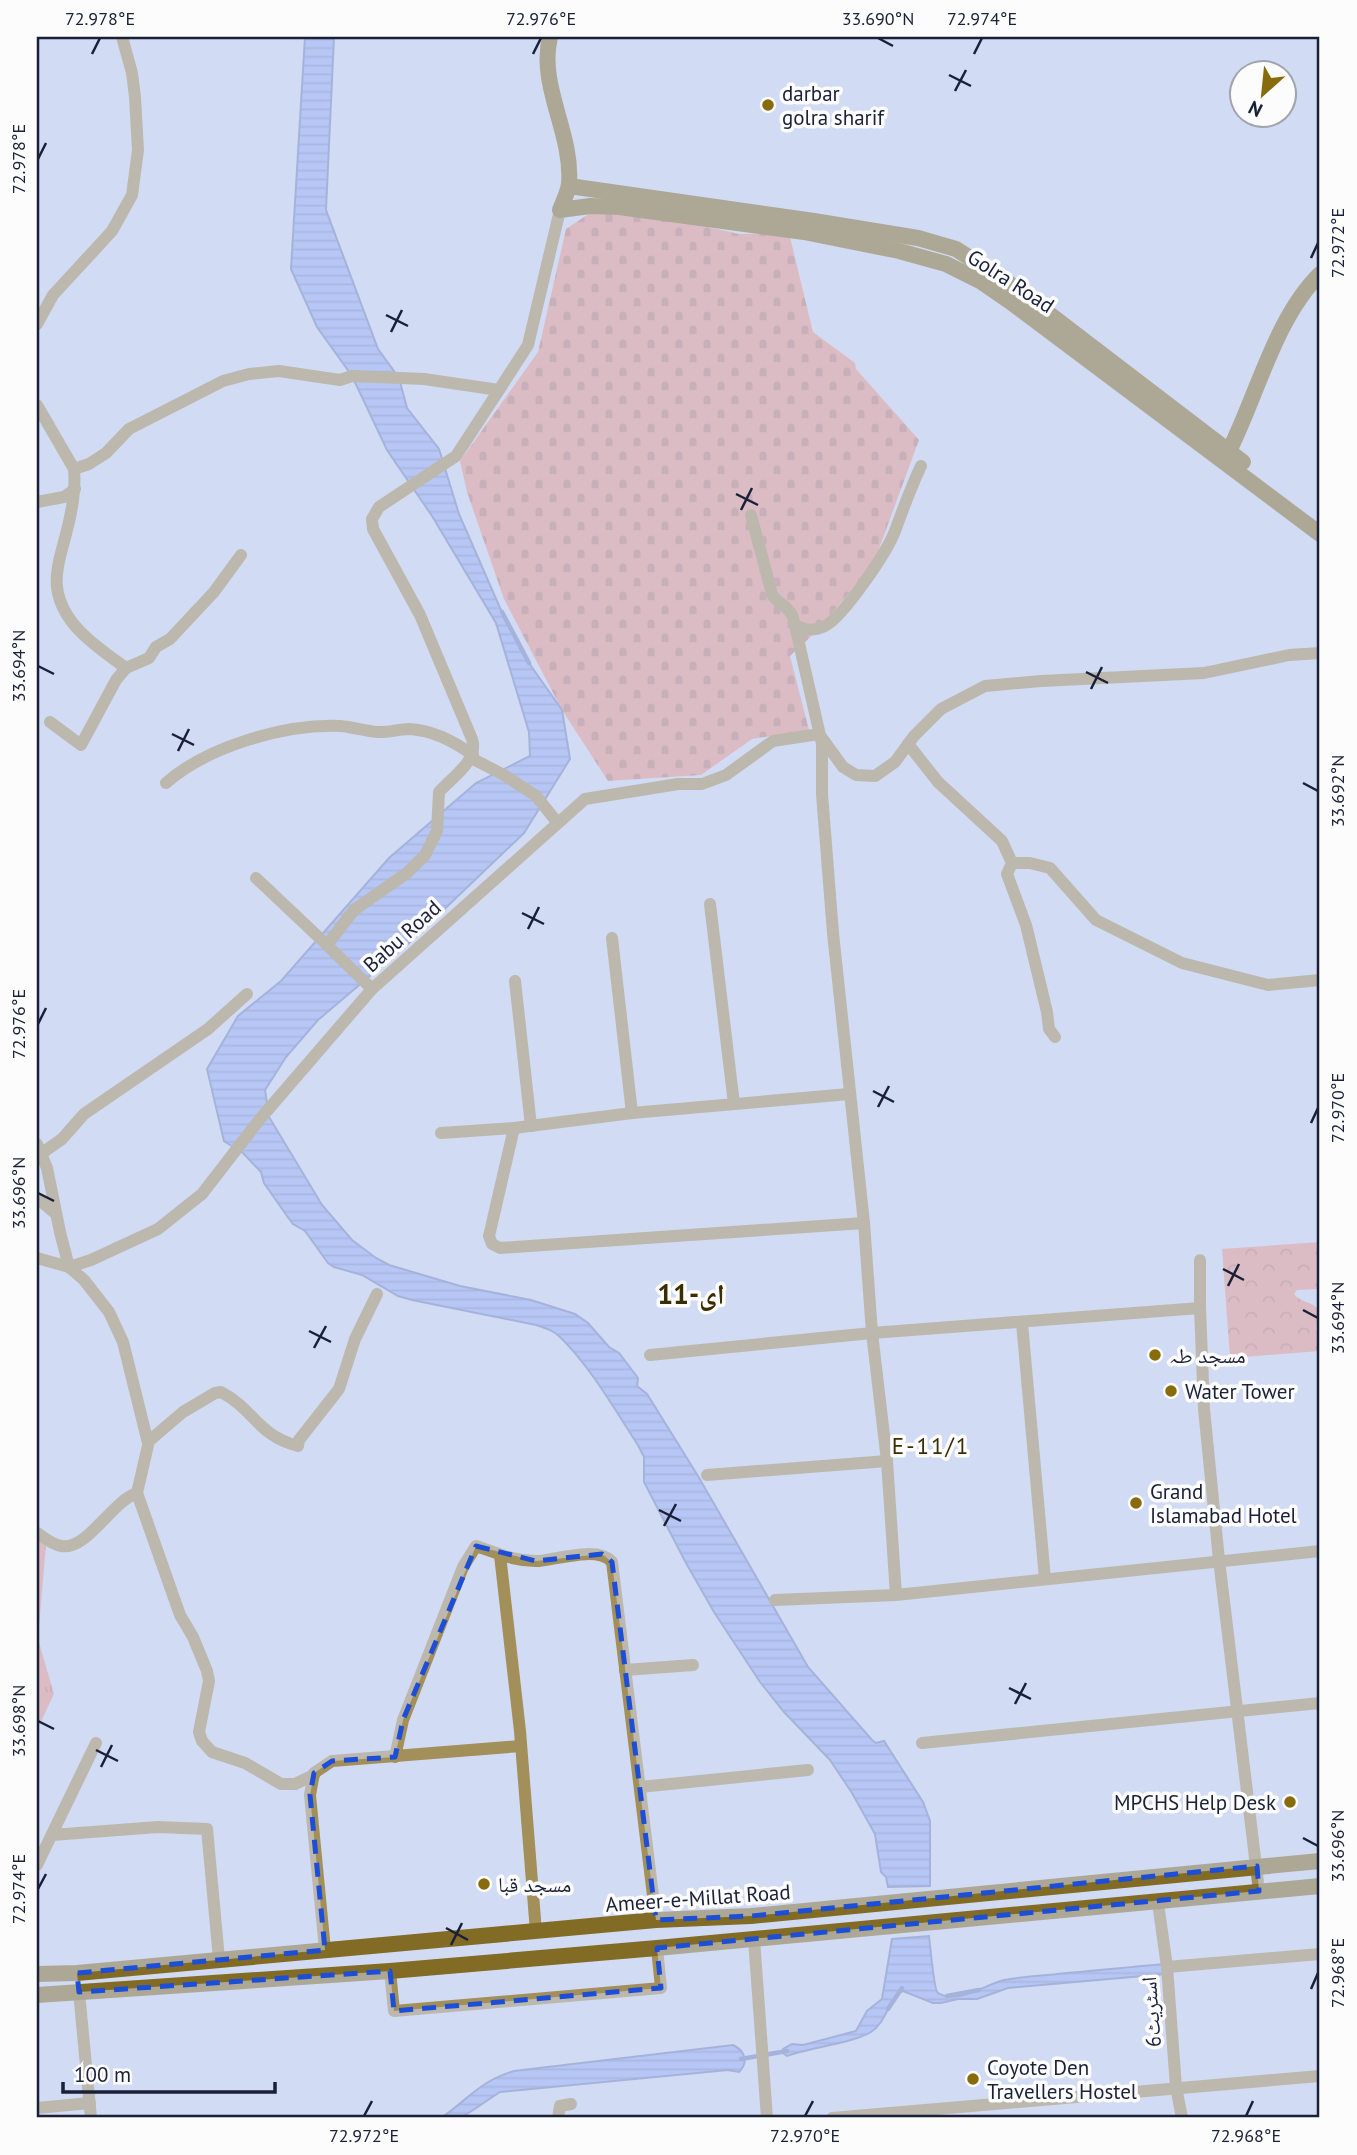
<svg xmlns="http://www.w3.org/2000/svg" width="1357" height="2155" viewBox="0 0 1357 2155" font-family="'PT Sans','Noto Naskh Arabic',sans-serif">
<defs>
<pattern id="grass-tufts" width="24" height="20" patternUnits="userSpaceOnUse" patternTransform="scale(1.75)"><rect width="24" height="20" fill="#e8988a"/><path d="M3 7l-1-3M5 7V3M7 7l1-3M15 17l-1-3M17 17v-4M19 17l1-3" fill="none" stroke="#bb7c72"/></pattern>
<pattern id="cemetery-stones" width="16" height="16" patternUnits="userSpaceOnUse" patternTransform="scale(1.75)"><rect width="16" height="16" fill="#e8988a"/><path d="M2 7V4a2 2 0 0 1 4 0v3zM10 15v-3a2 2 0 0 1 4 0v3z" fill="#bb7c72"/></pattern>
<pattern id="park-crowns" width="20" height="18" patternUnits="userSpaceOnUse" patternTransform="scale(1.75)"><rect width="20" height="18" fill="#e8988a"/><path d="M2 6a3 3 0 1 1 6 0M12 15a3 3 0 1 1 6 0" fill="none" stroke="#bb7c72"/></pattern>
<pattern id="water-rules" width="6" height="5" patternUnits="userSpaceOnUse" patternTransform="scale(1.75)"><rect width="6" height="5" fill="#96adf7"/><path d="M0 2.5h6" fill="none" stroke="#7a8cc9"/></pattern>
</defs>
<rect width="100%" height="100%" fill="#d2dbf4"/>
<!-- grass -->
<polygon fill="url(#grass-tufts)" points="37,1540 46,1545 38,1639 54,1694 37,1730"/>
<!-- cemetery -->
<polygon fill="url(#cemetery-stones)" points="590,213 646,213 739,234 789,233 813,332 855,363 856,369 919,440 873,565 817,631 790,656 809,730 752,739 701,775 608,781 562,710 504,599 467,492 460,461 538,352 566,229"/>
<!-- park -->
<path fill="url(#park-crowns)" d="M1320,1242V1289L1297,1290L1294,1294C1299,1302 1312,1301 1319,1310L1316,1330L1320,1331V1351L1230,1358L1222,1249Z"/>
<!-- water -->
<g fill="url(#water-rules)" stroke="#7083bd" stroke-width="2">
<path d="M305,37H334L326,210L378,349L399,378L407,408L439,449L459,514L500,608L531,666L562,710L570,759L524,833L410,942L318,1020L286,1057L265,1090L269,1117L322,1205L352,1240L376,1258L389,1265L460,1286L531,1300L575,1314L588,1323L609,1347L619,1353L638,1378L637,1386L647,1394L698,1476L808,1667L872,1740L876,1743L884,1741L923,1802L930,1821V1886L888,1887L886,1877L881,1872L875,1834L852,1793L830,1760L784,1712L760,1682L714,1612L686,1563L644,1482V1457L638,1445C615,1410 590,1366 560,1337C553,1330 545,1328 536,1325L412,1300L398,1296L362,1275L334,1267L328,1263L305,1231L293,1224L287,1216L264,1183L261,1172L243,1153L224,1141L207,1069L238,1016L281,981L389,858L476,783L530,756L529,732L496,623L432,516L387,450L352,376L317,327L291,269Z"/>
<path d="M929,1936C930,1944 934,1991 938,1993C958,2005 984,1985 1004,1980C1021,1977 1040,1976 1057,1974C1093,1971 1128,1967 1164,1964L1165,1974L1008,1988L977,1999H958L941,2003H933L903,1991C889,1996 887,2022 871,2032C851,2044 810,2047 787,2056L784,2054L783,2049L792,2044L803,2045L856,2031L867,2011L882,1999L892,1939Z"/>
<path d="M733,2045C745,2051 749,2062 739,2072L728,2070L500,2092L461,2118H441C469,2099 478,2082 514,2071Z"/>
</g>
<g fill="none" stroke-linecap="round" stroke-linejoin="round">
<!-- stream -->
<g stroke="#7083bd" stroke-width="4.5">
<polyline points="502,612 529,663"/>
<polyline points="947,1996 979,1990"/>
<polyline points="888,2009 902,1988"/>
<polyline points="741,2059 787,2051"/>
</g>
<!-- street -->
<g stroke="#a38f59" stroke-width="12">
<polyline points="37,324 53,295 112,231 132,195 138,150 135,97 132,73 122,37"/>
<path d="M37,405L74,469C76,491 72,512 66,534C62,550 55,570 57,587C61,624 98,648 126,668L149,658L156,647L170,639L214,592L241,555"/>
<polyline points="74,469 89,464 106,453 129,429 223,381 249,374 279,371 340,380 352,376 424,379 499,390 528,345 560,210"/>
<polyline points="37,502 64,497 75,489"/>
<path d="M751,515L772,594C777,604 788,605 793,617L822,744V794L833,933L864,1223L872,1333L887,1461L896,1595"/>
<path d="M795,624C803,631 815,631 825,626C844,616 887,552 895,531C903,509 911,487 921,466"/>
<polyline points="50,722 81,745 116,680 126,668"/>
<polyline points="908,744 938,782 1002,841 1012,863 1007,874 1026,925 1047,1012 1049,1029 1055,1037"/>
<polyline points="471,758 504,775 536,796 557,822"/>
<path d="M166,783C208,746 285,724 340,726C353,727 365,731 377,732C388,733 398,729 409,729C431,730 455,742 473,755"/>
<polyline points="1012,863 1030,863 1050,868 1096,920 1182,963 1268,985 1320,980"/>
<polyline points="256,878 327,945"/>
<polyline points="710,904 734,1104"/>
<polyline points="612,938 632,1113"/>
<polyline points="515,981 531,1126"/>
<path d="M372,989L327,945L354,910L407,873L425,855L437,831L439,792C452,777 479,761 472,739L420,615L373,529L372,519L379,507L456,456L499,390"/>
<polyline points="514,1128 489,1236 492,1244 500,1248 864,1223"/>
<polyline points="441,1133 514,1128 632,1113 849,1094"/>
<polyline points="37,1144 47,1168 60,1232 69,1267"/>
<polyline points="42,1153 62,1139 84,1114 208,1029 247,994"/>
<polyline points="37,1198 56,1214"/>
<polyline points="37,1258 69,1267 84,1280 109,1312 123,1342 148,1443"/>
<polyline points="69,1267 91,1260 158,1229 202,1194 260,1119 372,989 585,799 678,784 702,784 726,775 773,741 819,734 843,767 856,775 875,776 895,762 914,736 941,709 985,686 1041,681 1204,673 1289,655 1320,653"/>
<polyline points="1200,1308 1200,1260"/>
<polyline points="1022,1323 1045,1579"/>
<polyline points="650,1355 872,1333 1200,1308 1204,1409 1219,1560 1259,1891"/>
<polyline points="707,1475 887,1461"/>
<path d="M37,1533C44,1538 53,1545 61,1546C87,1551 112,1501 137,1493"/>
<polyline points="500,1555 520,1731 536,1932"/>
<polyline points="775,1600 896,1595 1320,1551"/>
<polyline points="625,1670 693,1665"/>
<polyline points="922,1743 1320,1703"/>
<path d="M395,1757L403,1720L463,1567L476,1546C497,1553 516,1562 539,1561C558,1559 598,1546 612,1562L656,1920"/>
<path d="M314,1775L295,1784H281L245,1763L212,1752L202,1741L199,1732L209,1681L207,1671L193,1637L180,1615L137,1493L149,1441L183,1412L215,1393L221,1392C255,1410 257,1435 298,1446L299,1440L339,1389L355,1339L377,1294"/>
<polyline points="640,1787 808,1770"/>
<polyline points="52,1835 158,1827 207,1829 219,1959"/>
<polyline points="37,1865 96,1743"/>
<polyline points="1158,1903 1167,1967 1176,2087 1182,2118"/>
<polyline points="754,1939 767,2118"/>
<polyline points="325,1950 310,1795 314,1773 332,1761 521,1746"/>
<polyline points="1167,1967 1320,1954"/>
<polyline points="390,1971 394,2011 661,1988 657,1948"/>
<polyline points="79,1992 91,2118"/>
<polyline points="37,2108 90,2103"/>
<polyline points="558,2118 560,2106 571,2104"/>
<polyline points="832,2118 1320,2076"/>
</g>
<!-- secondary -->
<g stroke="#826b25" stroke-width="16">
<path d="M550,37C538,86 573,133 569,184C568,192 563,202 560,210L590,206L619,207L804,232L899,251L946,264L980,281L1012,303L1320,534"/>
<polyline points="569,186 814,221 918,238 956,249 1006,281 1243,462"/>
<path d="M1224,461C1255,404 1273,320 1320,274"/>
<polyline points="37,1974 77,1973 656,1920 751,1916 1320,1861"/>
<polyline points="37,1995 390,1971 657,1948 1320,1886"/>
</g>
</g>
<!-- marked area -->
<path d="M0 0H1357V2155H0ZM476,1546L536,1561L602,1554L612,1562L656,1920L751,1916L1257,1866L1259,1891L657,1948L661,1988L394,2011L390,1971L79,1992L77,1973L325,1950L310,1795L314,1773L332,1761L395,1757L403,1720Z" fill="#d2dbf4" fill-opacity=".55" fill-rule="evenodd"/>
<path fill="none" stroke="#1d4ed8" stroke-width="5" stroke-dasharray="14 9" stroke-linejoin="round" d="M476,1546L536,1561L602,1554L612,1562L656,1920L751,1916L1257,1866L1259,1891L657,1948L661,1988L394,2011L390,1971L79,1992L77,1973L325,1950L310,1795L314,1773L332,1761L395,1757L403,1720Z"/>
<!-- ticks -->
<path fill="none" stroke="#192037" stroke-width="2.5" d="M878,38L893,46M92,54L100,38M533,54L541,38M974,54L982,38M949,75L971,86M955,91L966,70M38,159L46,143M1311,258L1318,243M386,315L408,326M391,332L402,310M736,494L758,505M741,510L752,488M38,666L54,674M1086,672L1108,683M1091,689L1102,667M172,734L194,745M178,751L189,729M1303,783L1318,791M522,913L544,924M528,929L539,907M38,1024L46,1008M873,1091L894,1102M878,1107L889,1086M1311,1123L1318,1108M38,1193L54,1201M1223,1269L1244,1280M1228,1286L1239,1264M1303,1310L1318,1318M309,1331L331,1342M314,1348L326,1326M659,1510L681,1521M664,1526L676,1504M1009,1688L1031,1699M1015,1704L1026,1683M38,1721L54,1729M96,1750L118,1761M101,1767L112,1745M1303,1838L1318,1846M38,1889L46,1874M446,1928L468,1940M451,1945L462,1923M1311,1989L1318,1973M364,2116L372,2101M805,2116L813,2101M1246,2116L1253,2101"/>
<!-- markers -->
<g fill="#886c0b" stroke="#fcfcfc" stroke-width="2.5">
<circle cx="768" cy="105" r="7"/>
<circle cx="1155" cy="1355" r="7"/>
<circle cx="1171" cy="1391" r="7"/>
<circle cx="1136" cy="1503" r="7"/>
<circle cx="1290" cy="1802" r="7"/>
<circle cx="484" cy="1884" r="7"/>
<circle cx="973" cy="2079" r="7"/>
</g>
<g text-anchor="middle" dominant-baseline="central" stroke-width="7" stroke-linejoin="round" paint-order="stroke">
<!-- poi labels -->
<g font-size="21" fill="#192037" stroke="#fcfcfc" text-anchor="start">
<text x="782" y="93">darbar<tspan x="782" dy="24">golra sharif</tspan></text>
<text x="1169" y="1355">مسجد طہ</text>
<text x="1185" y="1391">Water Tower</text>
<text x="1150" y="1491">Grand<tspan x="1150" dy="24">Islamabad Hotel</tspan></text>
<text x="1276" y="1802" text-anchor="end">MPCHS Help Desk</text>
<text x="498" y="1884">مسجد قبا</text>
<text x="987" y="2067">Coyote Den<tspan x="987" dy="24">Travellers Hostel</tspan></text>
</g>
<!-- street labels -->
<g font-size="21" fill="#192037" stroke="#fcfcfc">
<text transform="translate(1011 281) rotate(33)">Golra Road</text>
<text transform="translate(402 936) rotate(-42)">Babu Road</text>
<text transform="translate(698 1898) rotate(-4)">Ameer-e-Millat Road</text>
<text transform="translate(1151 2012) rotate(-94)">اسٹریٹ6</text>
</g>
<!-- neighbourhood labels -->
<g font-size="23" letter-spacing="2" fill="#3a2d02" stroke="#fcfcfc">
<text x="931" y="1445">E-11/1</text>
</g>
<!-- district labels -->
<g font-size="28" font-weight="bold" fill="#3a2d02" stroke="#fcfcfc">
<text x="691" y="1293">ای-11</text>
</g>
</g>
<!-- border -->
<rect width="1357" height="2155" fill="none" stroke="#fcfcfc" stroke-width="77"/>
<!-- north arrow -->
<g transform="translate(1263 94) rotate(207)"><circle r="33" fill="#fcfcfc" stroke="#a1a4ad" stroke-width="2"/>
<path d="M0-5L12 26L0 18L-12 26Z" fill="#886c0b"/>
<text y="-10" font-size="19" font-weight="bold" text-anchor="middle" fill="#192037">N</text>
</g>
<!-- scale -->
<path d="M63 2082v10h212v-10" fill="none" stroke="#192037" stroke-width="3.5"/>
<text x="74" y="2082" font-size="21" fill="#192037" stroke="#fcfcfc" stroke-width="5" paint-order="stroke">100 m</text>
<rect x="38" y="38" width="1280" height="2078" fill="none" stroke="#192037" stroke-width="2.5"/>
<g font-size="18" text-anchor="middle" fill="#192037">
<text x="100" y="25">72.978°E</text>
<text x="541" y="25">72.976°E</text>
<text x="878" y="25">33.690°N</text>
<text x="982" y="25">72.974°E</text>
<text transform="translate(19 159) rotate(-90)" y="6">72.978°E</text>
<text transform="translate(1338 243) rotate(-90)" y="6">72.972°E</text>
<text transform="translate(19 666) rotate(-90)" y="6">33.694°N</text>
<text transform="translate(1338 791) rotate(-90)" y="6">33.692°N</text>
<text transform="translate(19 1024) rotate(-90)" y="6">72.976°E</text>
<text transform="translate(1338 1108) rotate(-90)" y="6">72.970°E</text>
<text transform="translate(19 1193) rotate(-90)" y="6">33.696°N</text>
<text transform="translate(1338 1318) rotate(-90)" y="6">33.694°N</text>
<text transform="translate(19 1721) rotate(-90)" y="6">33.698°N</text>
<text transform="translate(1338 1846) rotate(-90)" y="6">33.696°N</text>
<text transform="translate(19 1889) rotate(-90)" y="6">72.974°E</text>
<text transform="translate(1338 1973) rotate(-90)" y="6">72.968°E</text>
<text x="364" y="2142">72.972°E</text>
<text x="805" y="2142">72.970°E</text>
<text x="1246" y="2142">72.968°E</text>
</g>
</svg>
